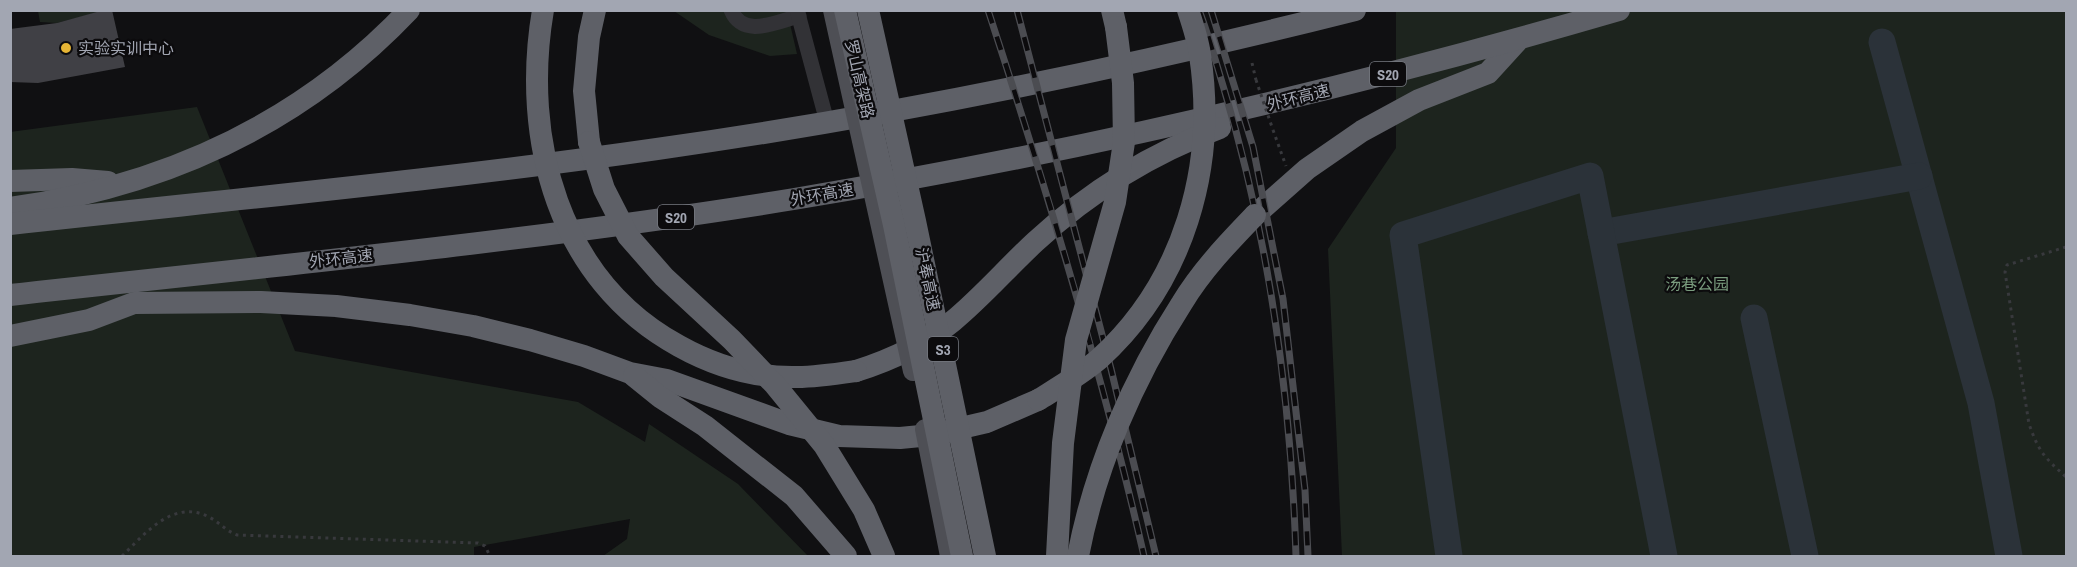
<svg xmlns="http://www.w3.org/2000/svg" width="2077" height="567" viewBox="0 0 2077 567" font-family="'Archivo Narrow','Noto Sans SC',sans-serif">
<rect width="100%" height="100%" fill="#101012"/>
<!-- green -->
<g fill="#1d241e">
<polygon points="38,11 104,11 57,23 40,22"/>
<polygon points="674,11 787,11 797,54 770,56 709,35"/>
<polygon points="1396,11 2066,11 2066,556 1342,556 1328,249 1396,148"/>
<polygon points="197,107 295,351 578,402 645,442 649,424 738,484 808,556 603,556 627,539 630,519 474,547 474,556 11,556 10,132"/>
</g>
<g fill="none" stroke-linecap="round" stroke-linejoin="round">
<!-- river -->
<g stroke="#2b3239" stroke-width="27">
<polyline points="1882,42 1981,403 2009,556"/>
<polyline points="1601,233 1919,176"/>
<polyline points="1754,318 1805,556"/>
<polyline points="1449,556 1403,235 1590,176 1664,556"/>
</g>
</g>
<!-- building -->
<polygon fill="#404045" points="104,10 112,10 125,67 38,83 10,82 10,29 57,23"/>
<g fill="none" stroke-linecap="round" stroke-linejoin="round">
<!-- path -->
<g stroke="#38393d" stroke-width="3" stroke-dasharray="3 4.5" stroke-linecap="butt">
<polyline points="1238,10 1238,12"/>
<polyline points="1252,63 1256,80"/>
<polyline points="1273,130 1286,166"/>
<path d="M2066,247L2007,265L2005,272L2029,424C2039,452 2044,457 2066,477"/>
<path d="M122,556C144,535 173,498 209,517C219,522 226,531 237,535L478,543L485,546L490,556"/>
</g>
<!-- minor -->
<g stroke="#323236" stroke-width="15">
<path d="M731,10C743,39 776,22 799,16"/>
<polyline points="797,10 827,122"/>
</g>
<!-- highway -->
<g stroke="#5e6067" stroke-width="22">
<polyline points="1112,10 1116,27"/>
<polyline points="589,142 584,91 589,37 595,10"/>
<polyline points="10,181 72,179 108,182"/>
<path d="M10,208C164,186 301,124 409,10"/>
<polyline points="1255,215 1307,169 1362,131 1419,100 1488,73 1519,39"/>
<path d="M10,224C226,200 442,180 657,149C892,116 1125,68 1355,10"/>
<path d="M10,295C272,266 534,241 794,199C1073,153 1348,89 1619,10"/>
<polyline points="10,336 89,320 134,303 261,302 336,306 410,315 473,326 530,340 584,356 630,373 667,380 789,424 839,436 900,438 931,435 987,422 1038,400"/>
<path d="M856,371C891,360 924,345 953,321C982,297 1007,268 1035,242C1088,193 1152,153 1220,128"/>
<polyline points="634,376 660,397 705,426 794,496 846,556"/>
</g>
<defs>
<g id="rail">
<path d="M988,10C1047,190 1102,372 1144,556"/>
<polyline points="1017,10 1111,369 1156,556"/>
<path d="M1199,10C1209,36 1216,63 1224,89C1269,239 1291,400 1296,556"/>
<polyline points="1211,10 1253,147 1283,299 1305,490 1308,556"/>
</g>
</defs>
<!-- rail casing -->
<use href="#rail" stroke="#4b4c51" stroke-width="7"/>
<!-- rail -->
<use href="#rail" stroke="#0c0b0d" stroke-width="4.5" stroke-dasharray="14" stroke-linecap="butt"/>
<!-- path-bridge -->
<polyline stroke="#38393d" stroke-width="3" stroke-dasharray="3 4.5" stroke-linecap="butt" points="1256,80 1273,130"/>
<!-- major-bridge -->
<g stroke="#4e4f55" stroke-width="20">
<polyline points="833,10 913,371"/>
<polyline points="925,429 950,556"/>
</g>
<!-- highway-bridge -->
<g stroke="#5e6067" stroke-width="22">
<path d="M543,10C521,139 558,280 679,346C715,366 756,378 797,377C817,377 836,374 856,371"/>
<polyline points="845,10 894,225 962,556"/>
<polyline points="868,10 915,221 985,556"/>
<polyline points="589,142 604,189 628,236 664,277 732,340 775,385 824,445 864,510 884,556"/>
<path d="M1038,400C1059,387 1080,375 1099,359C1184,282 1217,167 1200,55C1198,40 1193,25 1188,10"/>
<polyline points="1057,556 1063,443 1076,340 1115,202 1124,142 1123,83 1116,27"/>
<path d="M1078,556C1095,467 1133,379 1182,303C1202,270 1229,242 1255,215"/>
</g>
</g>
<!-- markers -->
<circle fill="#e6b535" stroke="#0c0b0d" stroke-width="2" cx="66" cy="48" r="6"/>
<g text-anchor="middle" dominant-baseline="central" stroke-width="4.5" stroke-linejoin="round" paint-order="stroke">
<!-- shield labels -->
<g fill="#0c0b0d" stroke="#757880" stroke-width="1.5">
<rect x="1370" y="62" width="36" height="24" rx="4.5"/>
<rect x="658" y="205" width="36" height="24" rx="4.5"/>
<rect x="928" y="337" width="30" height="24" rx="4.5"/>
</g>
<g font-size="15" font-weight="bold" fill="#a2a6b2">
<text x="1388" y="74">S20</text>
<text x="676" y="217">S20</text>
<text x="943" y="349">S3</text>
</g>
<!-- poi labels -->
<g font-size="16" fill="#a2a6b2" stroke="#0c0b0d" text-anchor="start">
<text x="78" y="48">实验实训中心</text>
</g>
<!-- street labels -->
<g font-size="16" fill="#a2a6b2" stroke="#0c0b0d">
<text transform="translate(860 79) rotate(77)">罗山高架路</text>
<text transform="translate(1298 97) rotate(-14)">外环高速</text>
<text transform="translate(822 194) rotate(-10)">外环高速</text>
<text transform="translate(341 258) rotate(-6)">外环高速</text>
<text transform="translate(928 279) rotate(78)">沪奉高速</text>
</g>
<!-- park labels -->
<g font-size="16" fill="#7a9c7e" stroke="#0c0b0d">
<text x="1697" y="284">汤巷公园</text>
</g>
</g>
<!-- border -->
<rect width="2077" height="567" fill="none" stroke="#a2a6b2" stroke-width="24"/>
</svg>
